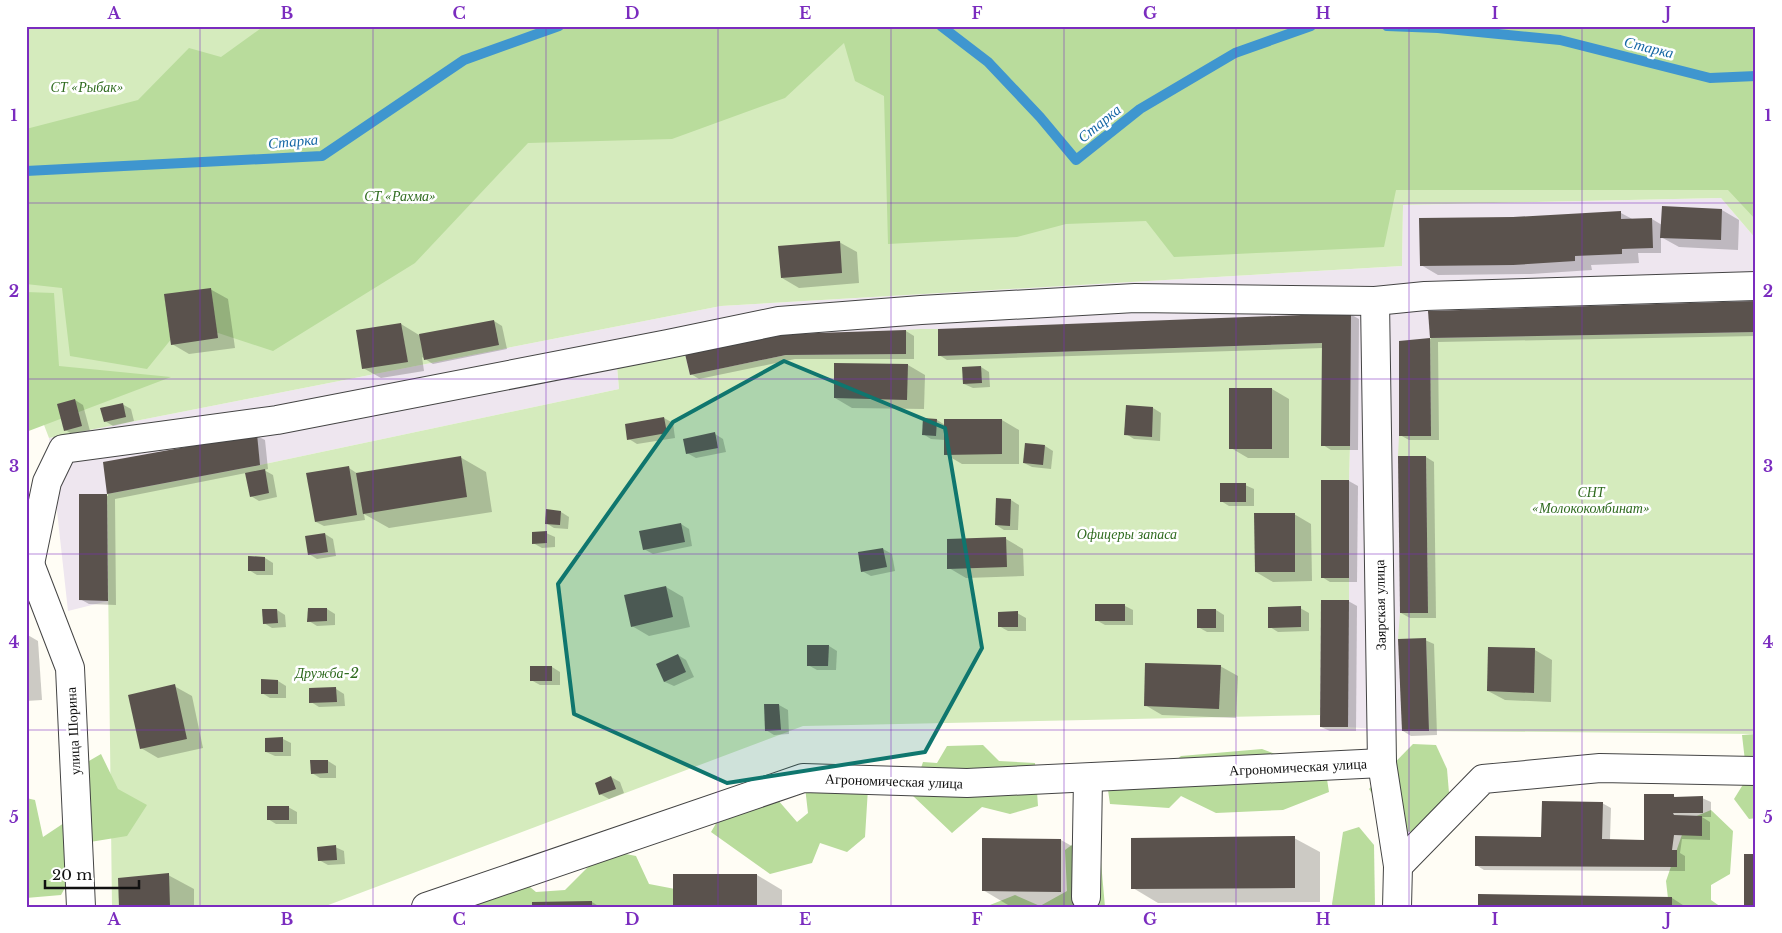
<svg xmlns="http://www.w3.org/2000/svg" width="1782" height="933" viewBox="0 0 1782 933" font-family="'Libre Baskerville',serif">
<rect width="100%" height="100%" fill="#fffdf5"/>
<!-- industrial -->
<polygon fill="#eee6ef" points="1721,198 1756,239 1756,332 1431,436 1426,456 1428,613 1399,639 1426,638 1429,731 1402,731 1348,727 1320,727 1321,600 1349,599 1349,578 1321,578 1321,480 1349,480 1350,447 1321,446 1322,343 938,356 906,330 906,354 786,355 690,375 617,366 619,389 260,465 108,601 68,611 49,438 721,306 1402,266 1403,205"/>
<!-- green -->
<g fill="#d5ebbd">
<polygon points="26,26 1756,26 1756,239 1721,198 1403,205 1402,266 721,306 49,438 26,378"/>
<polygon points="920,329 938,329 938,356 1322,343 1322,446 1350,446 1349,480 1321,480 1321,578 1349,578 1349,600 1321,600 1320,715 803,726 323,907 112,907 107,494 260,465 619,389 617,366 685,354 690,375 786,355 906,354 906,330"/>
<polygon points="1756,332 1756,734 1429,731 1426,639 1398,639 1400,613 1428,613 1426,456 1398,456 1399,436 1431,436 1430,338"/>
</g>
<!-- forest -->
<g fill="#b9dc9c">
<polygon points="264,26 1756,26 1756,220 1728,190 1396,190 1384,247 1174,257 1146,221 1066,224 1017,237 888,244 884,96 855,81 844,43 785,98 672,139 528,143 415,263 273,351 185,322 147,369 70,356 62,288 26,284 26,129 138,100 189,48 221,57"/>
<polygon points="26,292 54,293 59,366 171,377 26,432"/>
<polygon points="1756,734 1756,818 1749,819 1734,799 1747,778 1742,735"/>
<polygon points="1413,744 1436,745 1447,769 1450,805 1410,832 1396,829 1369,789"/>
<polygon points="983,745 999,761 1035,763 1038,806 1010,814 982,807 952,833 912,795 923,762 937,763 947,746"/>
<polygon points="1262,749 1326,773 1329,792 1283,810 1216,813 1181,796 1169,808 1110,804 1107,783 1166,768 1181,756"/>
<polygon points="101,754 118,789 147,805 127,836 90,842 61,895 26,898 26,798 35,800 43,837 88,807 82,765"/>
<polygon points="839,764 869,772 865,837 847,852 820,843 812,863 770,874 711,832 734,793 764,784 797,822 808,813 803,770"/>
<polygon points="1711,810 1733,831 1730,874 1711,885 1711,900 1721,907 1669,907 1666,881 1687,820"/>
<polygon points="1359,827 1374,845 1375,907 1333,907 1332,904 1343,832"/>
<polygon points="1077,841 1101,862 1105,907 985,907 1015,895 1040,906 1067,891 1065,850"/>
<polygon points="605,850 636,856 649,884 722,898 733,907 469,907 474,905 480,876 506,867 536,892 565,890"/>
</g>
<!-- shadow -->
<g fill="#0003">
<polygon points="1722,210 1739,220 1738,250 1679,247 1661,237 1661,253 1638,253 1639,263 1591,265 1592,270 1531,274 1438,275 1421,265 1513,218 1621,213 1634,220 1652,219 1662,225"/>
<polygon points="839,242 857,252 859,283 799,288 782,278"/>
<polygon points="210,289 228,299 235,348 189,354 172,344"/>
<polygon points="1756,301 1756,336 1438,342 1439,440 1409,440 1400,435 1400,342 1431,339 1429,313"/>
<polygon points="1350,314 1359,319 1358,450 1331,450 1323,445 1323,348 947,360 939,355"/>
<polygon points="494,321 502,326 507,349 433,364 422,357 424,371 381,378 363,368 401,324 419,335"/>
<polygon points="906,331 914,336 914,359 795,359 699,379 691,374"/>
<polygon points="908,365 925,375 924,409 852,408 835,398"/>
<polygon points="981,367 989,372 990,387 973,388 964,384"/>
<polygon points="1272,389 1289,399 1289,458 1248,458 1231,448"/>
<polygon points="75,400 83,405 90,431 74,435 65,430"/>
<polygon points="122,404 131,409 134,421 113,426 105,421"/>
<polygon points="1153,408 1161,413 1160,441 1134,439 1126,434"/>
<polygon points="664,418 673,423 675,438 637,444 629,439"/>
<polygon points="924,420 937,420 945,425 1002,420 1019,430 1019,464 962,464 945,454 945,440 931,439 923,434"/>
<polygon points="715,434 723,439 726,452 696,458 687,453"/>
<polygon points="257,436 265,440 268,469 264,470 273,475 277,497 259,501 251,496 246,473 115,499 116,605 89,604 80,599 80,496 108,496 105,463"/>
<polygon points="1045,446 1053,451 1051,469 1032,467 1024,463"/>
<polygon points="460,457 486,472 492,512 389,528 364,514 365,520 324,526 316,522 349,468 358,474"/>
<polygon points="1426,457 1434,462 1436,618 1410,618 1401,613"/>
<polygon points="1323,481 1349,481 1358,486 1357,582 1330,582 1322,577"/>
<polygon points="1245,485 1254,489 1254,506 1229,506 1221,501"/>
<polygon points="1011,500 1019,505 1018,530 1004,530 996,525"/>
<polygon points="561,512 569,517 568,529 554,528 546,523"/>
<polygon points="1294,514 1311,524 1312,581 1273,582 1256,572"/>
<polygon points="681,524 689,529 692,546 653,554 644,549"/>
<polygon points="546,533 555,537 555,547 542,548 533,543"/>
<polygon points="325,534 333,539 336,556 317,559 309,554"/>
<polygon points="1006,539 1023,549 1024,576 966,578 949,568"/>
<polygon points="883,549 892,554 895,571 871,576 862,571"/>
<polygon points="265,558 273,563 273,575 257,575 249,570"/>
<polygon points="666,587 683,597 690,627 649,636 632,626"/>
<polygon points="1348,601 1357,606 1356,731 1330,731 1321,727"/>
<polygon points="1097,605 1125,606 1133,610 1133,625 1105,625 1096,620"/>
<polygon points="1300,608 1309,613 1309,631 1278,632 1270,627"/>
<polygon points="327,609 335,614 335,625 317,626 309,621"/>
<polygon points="277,610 285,615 286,627 272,628 264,623"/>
<polygon points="1216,610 1224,615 1224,632 1207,632 1198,627"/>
<polygon points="1017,613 1026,618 1026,631 1008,631 999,626"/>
<polygon points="26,634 38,641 42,700 26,701"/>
<polygon points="1425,640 1434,644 1437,735 1411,736 1403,731"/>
<polygon points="829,646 837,651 836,670 817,670 808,665"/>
<polygon points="1489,649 1535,650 1552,660 1551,702 1505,700 1488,691"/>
<polygon points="678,655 686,660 694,677 674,686 665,682 657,665"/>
<polygon points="1220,666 1238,676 1236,718 1162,715 1145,705"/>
<polygon points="552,667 560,672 560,685 540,685 531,680"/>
<polygon points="278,681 286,686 286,698 270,698 262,693"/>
<polygon points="174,686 192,696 203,748 158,758 141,748"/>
<polygon points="336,689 344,694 345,706 319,707 311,702"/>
<polygon points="765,705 779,705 788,710 789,734 774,735 766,730"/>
<polygon points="283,739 291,743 291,756 275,756 266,752"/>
<polygon points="328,761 336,766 336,778 320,778 312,773"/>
<polygon points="611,777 620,782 624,793 609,799 600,794"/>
<polygon points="1673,796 1677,798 1702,798 1711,802 1711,817 1702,817 1710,822 1710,840 1682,839 1680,853 1685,856 1685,871 1484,870 1476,865 1542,839 1602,803 1611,808 1610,840 1645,841"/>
<polygon points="288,807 297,812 297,824 276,824 268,819"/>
<polygon points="1294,838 1320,852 1320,902 1158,903 1133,888"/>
<polygon points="1061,840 1086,854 1086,906 1008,905 983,890"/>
<polygon points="335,847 344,851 345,864 328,865 319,860"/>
<polygon points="168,875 194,889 194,907 121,907"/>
<polygon points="757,875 782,890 782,907 675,907"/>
<polygon points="1672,898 1686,907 1479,907"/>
<polygon points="592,902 600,907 533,907"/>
</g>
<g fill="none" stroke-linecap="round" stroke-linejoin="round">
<!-- stream -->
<g stroke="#3f96cf" stroke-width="10">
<polyline points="941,26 988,62 1040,117 1076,160 1140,109 1235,53 1311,26"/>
<polyline points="1387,26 1438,28 1560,40 1710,78 1756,76"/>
<polyline points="26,171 322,156 464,60 559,26"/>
</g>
</g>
<!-- building -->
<g fill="#5a524d">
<polygon points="1662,206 1722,209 1721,240 1660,238"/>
<polygon points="1621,211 1621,219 1652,218 1653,248 1622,249 1622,254 1575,256 1575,261 1513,265 1420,266 1419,218 1513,217"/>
<polygon points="840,241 842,273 781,278 778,246"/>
<polygon points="211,288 218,338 171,345 164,294"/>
<polygon points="1756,301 1756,332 1430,338 1428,311"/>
<polygon points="1351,313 1350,446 1321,446 1322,343 938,356 938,329"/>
<polygon points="494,320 499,345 424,360 419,334"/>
<polygon points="401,323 408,362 362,369 356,330"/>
<polygon points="906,330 906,354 786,355 690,375 685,354 788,334"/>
<polygon points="1430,338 1431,436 1399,436 1399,341"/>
<polygon points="834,363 908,364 907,400 834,398"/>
<polygon points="981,366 982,383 963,384 962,367"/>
<rect x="1229" y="388" width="43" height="61"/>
<polygon points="75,399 82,426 64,431 57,404"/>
<polygon points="123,403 126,417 104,422 100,408"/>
<polygon points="1126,405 1153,407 1152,437 1124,435"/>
<polygon points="664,417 667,433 627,440 625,424"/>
<polygon points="923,418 937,419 936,436 922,435"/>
<polygon points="944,419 1002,419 1002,454 944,455"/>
<polygon points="715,432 718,448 686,454 683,439"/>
<polygon points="257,434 260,465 107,494 103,462"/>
<polygon points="1025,443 1045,445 1043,465 1023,463"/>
<polygon points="461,456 467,497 363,514 356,473"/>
<polygon points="1398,456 1426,456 1428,613 1400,613"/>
<polygon points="349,466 357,515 315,522 306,473"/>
<polygon points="265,469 269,493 250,497 245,473"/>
<rect x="1321" y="480" width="28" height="98"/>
<rect x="1220" y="483" width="26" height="19"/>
<polygon points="79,494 107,494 108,601 79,600"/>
<polygon points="996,498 1011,499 1010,526 995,525"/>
<polygon points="546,509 561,511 560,525 545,524"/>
<polygon points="1254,513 1295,513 1295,572 1255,572"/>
<polygon points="681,523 685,542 643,550 639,531"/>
<polygon points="547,531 547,543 532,544 532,532"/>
<polygon points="325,533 328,552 308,555 305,536"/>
<polygon points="1006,537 1007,567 947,569 947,539"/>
<polygon points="883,548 887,567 861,572 858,552"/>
<polygon points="248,556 265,557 265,571 248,571"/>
<polygon points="666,586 673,617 631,627 624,595"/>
<polygon points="1321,600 1349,600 1348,727 1320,727"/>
<rect x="1095" y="604" width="30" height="17"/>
<polygon points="1301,606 1301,627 1268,628 1268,607"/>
<polygon points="308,608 327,608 327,621 307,622"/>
<polygon points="262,609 277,609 278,623 263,624"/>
<rect x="1197" y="609" width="19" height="19"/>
<polygon points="1018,611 1018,627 998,627 998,612"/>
<polygon points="1426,638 1429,731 1402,731 1398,639"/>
<polygon points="807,645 829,645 828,666 807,666"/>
<polygon points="1488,647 1535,648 1534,693 1487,691"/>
<polygon points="678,654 686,672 664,682 656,664"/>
<polygon points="1145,663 1221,665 1219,709 1144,706"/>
<rect x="530" y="666" width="22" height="15"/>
<polygon points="261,679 278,680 278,694 261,694"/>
<polygon points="175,684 187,739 140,749 128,695"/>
<polygon points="336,687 337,702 309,703 309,688"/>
<polygon points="764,704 779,704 781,730 765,731"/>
<polygon points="283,737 283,752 265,752 265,738"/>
<polygon points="310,760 328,760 328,773 311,774"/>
<polygon points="611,776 616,789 599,795 595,783"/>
<polygon points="1644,794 1674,794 1674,797 1703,796 1703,813 1673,813 1674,815 1702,816 1702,836 1674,835 1672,850 1677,850 1677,867 1475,866 1475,836 1541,837 1542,801 1603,802 1602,839 1644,840"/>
<rect x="267" y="806" width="22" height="14"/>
<polygon points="1295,836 1295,888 1131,889 1131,838"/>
<polygon points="982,838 1061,839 1061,892 982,891"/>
<polygon points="336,845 337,860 318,861 317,847"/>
<rect x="1744" y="854" width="12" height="53"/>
<polygon points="169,873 170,907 119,907 118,878"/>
<rect x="673" y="874" width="84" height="33"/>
<polygon points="1478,894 1672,897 1672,907 1478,907"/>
<polygon points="592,901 592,907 532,907 532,902"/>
</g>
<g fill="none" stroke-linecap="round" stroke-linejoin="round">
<defs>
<g id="minor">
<polyline points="1375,301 1382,763 1398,866 1397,907"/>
<polyline points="30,564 47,482 63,449 277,420 668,344 779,321 921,310 1135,298 1375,301 1425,296 1756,286"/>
<polyline points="30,564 70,668 81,907"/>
<polyline points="1398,866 1483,779 1600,768 1756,771"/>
<polyline points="1086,897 1088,778"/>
<polyline points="426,907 803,778 967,783 1382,763"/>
</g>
</defs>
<!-- minor casing -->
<use href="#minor" stroke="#444" stroke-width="30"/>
<!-- minor -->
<use href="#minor" stroke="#fff" stroke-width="28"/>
</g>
<!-- marked area -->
<path fill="#0f766e" fill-opacity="0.2" stroke="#0f766e" stroke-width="4" stroke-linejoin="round" d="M784,361L945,428L982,648L925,752L727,783L574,714L558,584L673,422Z"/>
<!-- grid -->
<path fill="none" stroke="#7b2cbf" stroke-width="1" stroke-opacity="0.55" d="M200,26V907M373,26V907M546,26V907M718,26V907M891,26V907M1064,26V907M1236,26V907M1409,26V907M1582,26V907M26,203H1756M26,379H1756M26,554H1756M26,730H1756"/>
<g text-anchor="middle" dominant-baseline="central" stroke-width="5" stroke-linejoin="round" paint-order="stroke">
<!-- park labels -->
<g font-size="14" font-style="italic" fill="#2f6b1f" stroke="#fff">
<text x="87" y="87">СТ «Рыбак»</text>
<text x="400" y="196">СТ «Рахма»</text>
<text x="1591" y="492">СНТ<tspan x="1591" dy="16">«Молококомбинат»</tspan></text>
<text x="1127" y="534">Офицеры запаса</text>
<text x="327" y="673">Дружба-2</text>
</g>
<!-- street labels -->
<g font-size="14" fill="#111" stroke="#fff">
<text transform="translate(1380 605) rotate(-91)">Заярская улица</text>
<text transform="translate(73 731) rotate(-93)">улица Шорина</text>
<text transform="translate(1298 767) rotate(-3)">Агрономическая улица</text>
<text transform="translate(894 781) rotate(2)">Агрономическая улица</text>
</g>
<!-- water labels -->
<g font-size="15" font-style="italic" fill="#1768a6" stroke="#fff">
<text transform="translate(1649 47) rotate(14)">Старка</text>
<text transform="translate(1099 123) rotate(-39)">Старка</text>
<text transform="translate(293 141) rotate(-5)">Старка</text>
</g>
</g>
<!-- border -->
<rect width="1782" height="933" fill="none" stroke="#ffffff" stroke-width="55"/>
<!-- scale -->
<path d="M45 880v8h94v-8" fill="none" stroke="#111111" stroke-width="2.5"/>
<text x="52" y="880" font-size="15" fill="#111111" stroke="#ffffff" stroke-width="4" paint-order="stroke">20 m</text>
<rect x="28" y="28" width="1726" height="878" fill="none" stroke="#7b2cbf" stroke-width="2"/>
<g font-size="16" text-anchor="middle" font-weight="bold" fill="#7b2cbf">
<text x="114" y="19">A</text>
<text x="287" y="19">B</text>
<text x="459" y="19">C</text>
<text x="632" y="19">D</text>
<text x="805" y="19">E</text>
<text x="977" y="19">F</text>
<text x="1150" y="19">G</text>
<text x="1323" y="19">H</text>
<text x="1495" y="19">I</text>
<text x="1668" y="19">J</text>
<text x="14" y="121">1</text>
<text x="1768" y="121">1</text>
<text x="14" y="297">2</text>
<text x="1768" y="297">2</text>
<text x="14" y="472">3</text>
<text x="1768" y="472">3</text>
<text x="14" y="648">4</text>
<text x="1768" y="648">4</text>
<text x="14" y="823">5</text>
<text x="1768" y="823">5</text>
<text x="114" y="925">A</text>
<text x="287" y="925">B</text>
<text x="459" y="925">C</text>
<text x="632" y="925">D</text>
<text x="805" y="925">E</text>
<text x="977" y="925">F</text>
<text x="1150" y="925">G</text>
<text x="1323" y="925">H</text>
<text x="1495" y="925">I</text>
<text x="1668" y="925">J</text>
</g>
</svg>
